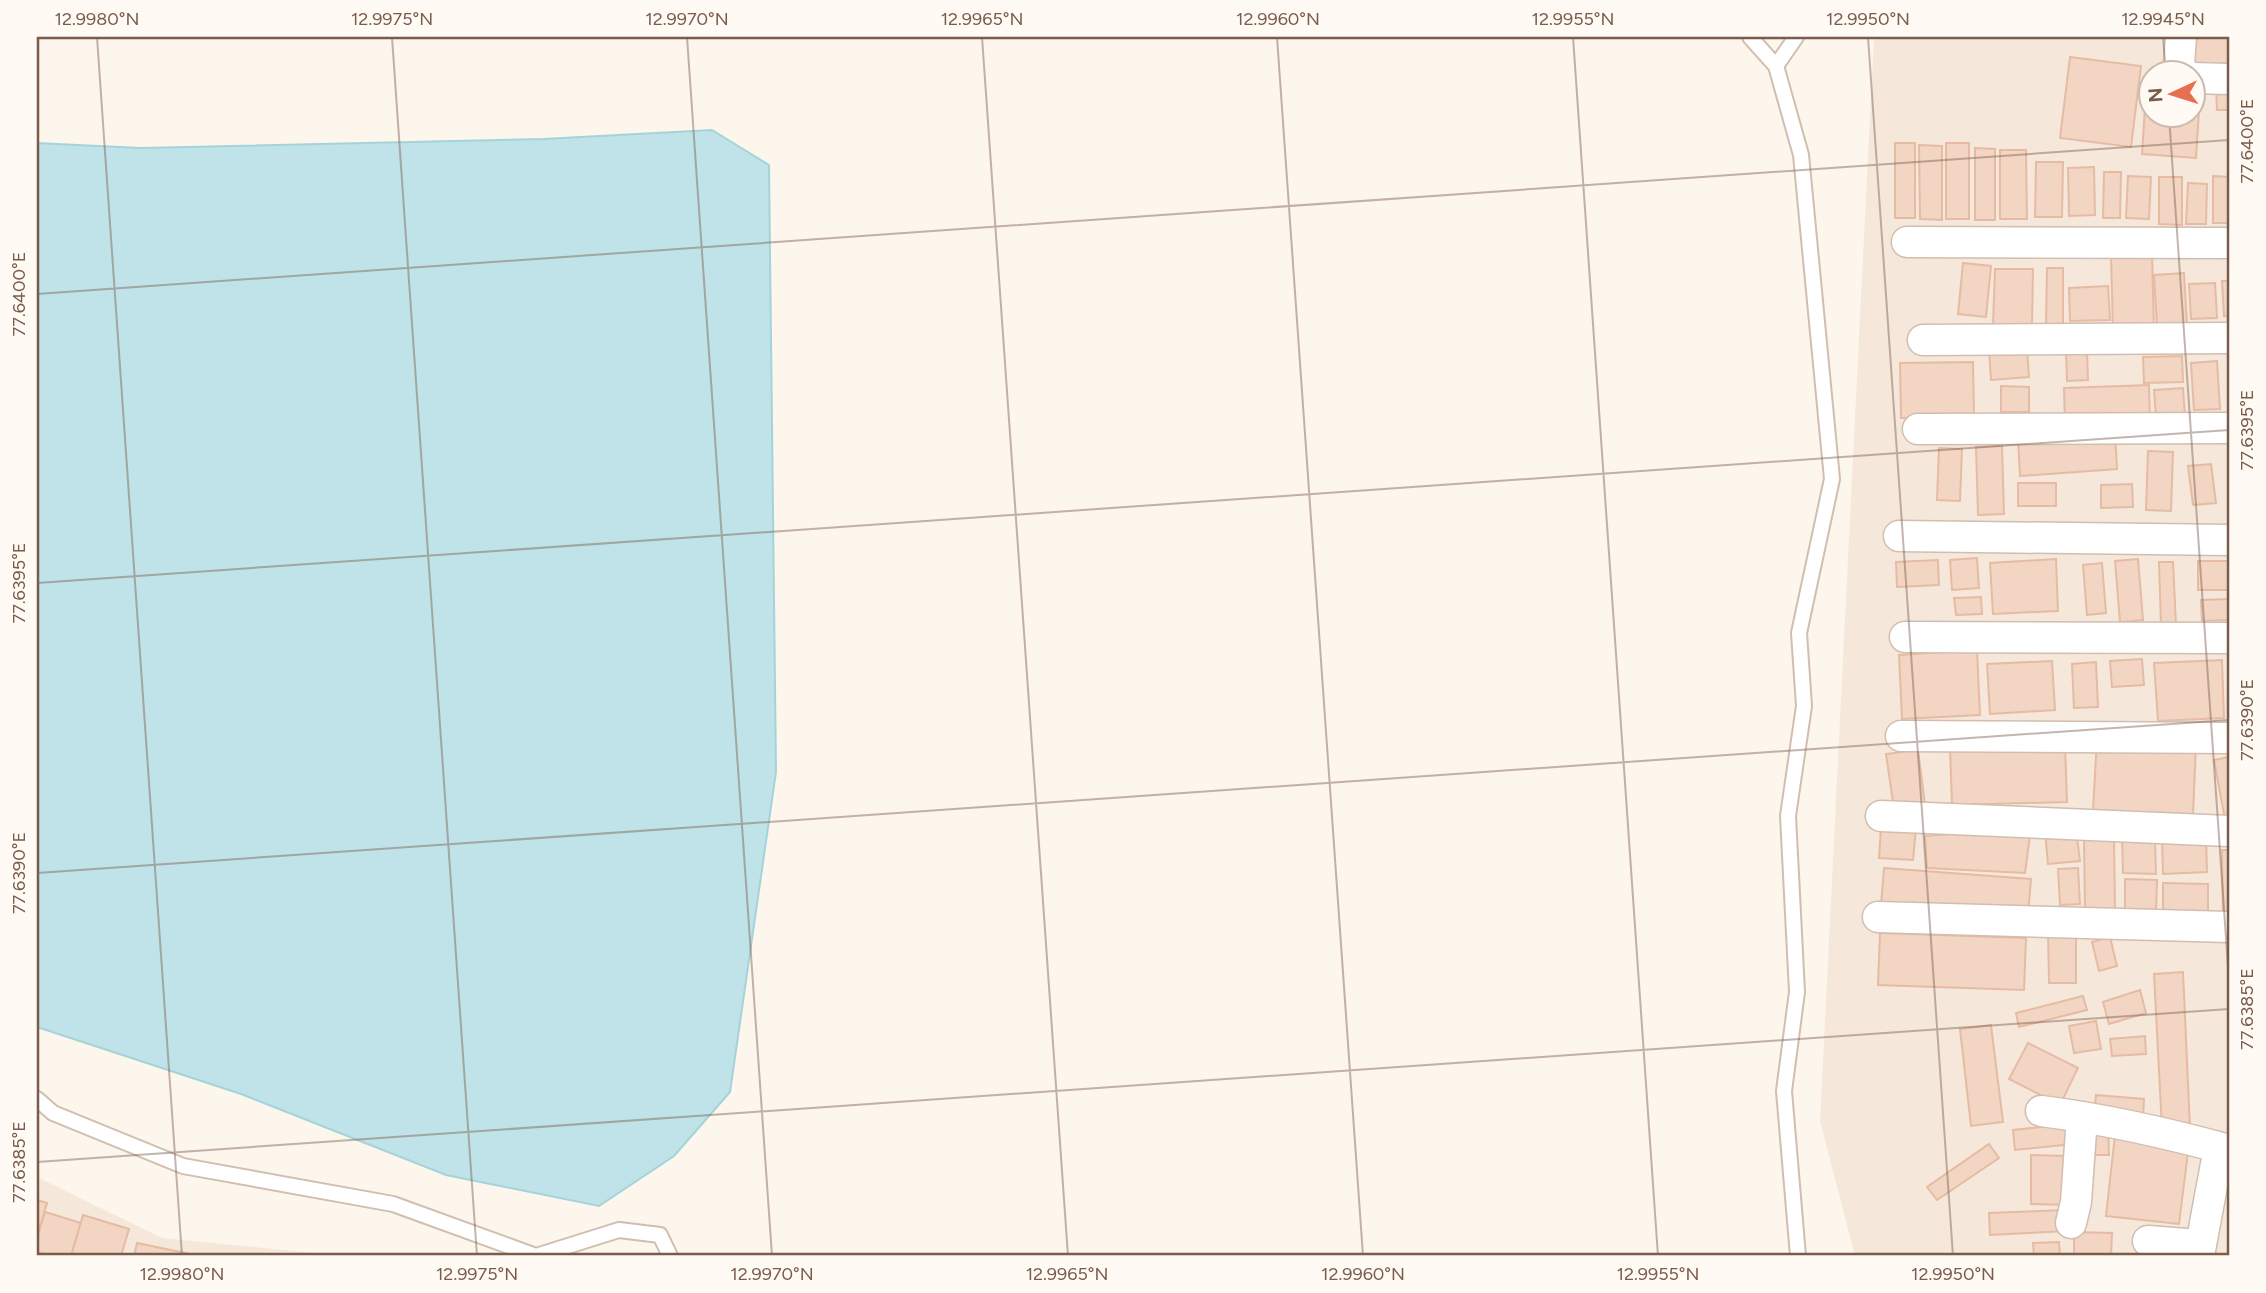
<svg xmlns="http://www.w3.org/2000/svg" width="2266" height="1293" viewBox="0 0 2266 1293" font-family="Figtree,sans-serif">
<rect width="100%" height="100%" fill="#fdf6ec"/>
<!-- residential -->
<g fill="#f5e8da" fill-rule="evenodd">
<path d="M1874,37H2229V1256H1855L1820,1121ZM2150,74H2192V116H2150Z"/>
<polygon points="37,1177 162,1238 345,1256 37,1256"/>
</g>
<!-- water -->
<polygon fill="#bfe3e8" stroke="#a5d3da" stroke-width="2" points="712,130 769,165 776,772 730,1092 674,1156 599,1206 446,1175 241,1094 37,1027 37,143 140,148 543,139"/>
<!-- building -->
<g fill="#f3d5c3" stroke="#e6bba3" stroke-width="2">
<polygon points="2185,37 2229,37 2229,63 2186,64"/>
<polygon points="2070,57 2141,66 2131,147 2060,138"/>
<polygon points="2216,85 2229,85 2229,110 2217,110"/>
<polygon points="2146,91 2150,92 2150,116 2192,116 2192,94 2200,95 2196,158 2142,154"/>
<rect x="1895" y="143" width="20" height="75"/>
<rect x="1946" y="143" width="23" height="76"/>
<polygon points="1919,145 1942,146 1942,220 1920,219"/>
<polygon points="1975,148 1995,149 1995,220 1975,220"/>
<polygon points="2000,150 2026,150 2027,219 2000,219"/>
<polygon points="2036,162 2063,162 2062,217 2035,217"/>
<polygon points="2094,167 2095,215 2069,216 2068,168"/>
<polygon points="2104,172 2121,172 2120,218 2103,218"/>
<polygon points="2128,176 2151,177 2149,219 2126,218"/>
<polygon points="2213,176 2229,177 2229,223 2213,223"/>
<polygon points="2159,177 2182,177 2182,225 2159,224"/>
<polygon points="2188,183 2207,184 2206,224 2186,224"/>
<polygon points="2152,252 2154,331 2113,332 2111,254"/>
<polygon points="1963,263 1991,266 1986,317 1958,314"/>
<polygon points="2047,268 2063,268 2063,325 2046,325"/>
<polygon points="1995,269 2033,269 2032,326 1993,325"/>
<polygon points="2184,273 2187,325 2157,326 2154,275"/>
<polygon points="2222,281 2229,281 2229,316 2224,316"/>
<polygon points="2215,283 2217,318 2191,319 2189,284"/>
<polygon points="2108,286 2110,320 2070,321 2069,288"/>
<polygon points="2027,348 2029,377 1991,380 1989,351"/>
<polygon points="2087,351 2088,380 2067,381 2066,352"/>
<polygon points="2182,356 2183,382 2144,383 2143,357"/>
<polygon points="2217,361 2220,409 2194,410 2191,363"/>
<polygon points="1973,362 1974,417 1901,418 1900,363"/>
<polygon points="2149,385 2150,421 2065,423 2064,388"/>
<polygon points="2001,386 2029,387 2029,412 2001,412"/>
<polygon points="2183,388 2185,416 2156,418 2154,390"/>
<polygon points="2115,432 2117,469 2020,476 2018,438"/>
<polygon points="2002,446 2004,514 1978,515 1976,447"/>
<polygon points="1939,448 1962,449 1960,501 1937,500"/>
<polygon points="2148,451 2173,452 2171,511 2146,510"/>
<polygon points="2211,464 2216,503 2193,505 2188,466"/>
<rect x="2018" y="483" width="38" height="23"/>
<polygon points="2132,484 2133,507 2101,508 2101,485"/>
<polygon points="1977,558 1979,588 1952,590 1950,560"/>
<polygon points="2056,559 2058,611 1993,614 1990,563"/>
<polygon points="2138,559 2143,620 2120,622 2115,561"/>
<polygon points="1938,560 1939,585 1897,587 1896,562"/>
<rect x="2198" y="561" width="31" height="29"/>
<polygon points="2159,562 2173,562 2176,625 2161,625"/>
<polygon points="2102,563 2106,613 2087,615 2083,565"/>
<polygon points="1981,597 1982,614 1956,615 1954,598"/>
<polygon points="2229,599 2229,620 2202,621 2201,600"/>
<polygon points="1977,650 1980,715 1902,719 1899,655"/>
<polygon points="2142,659 2144,685 2112,687 2110,661"/>
<polygon points="2222,660 2224,718 2158,721 2154,663"/>
<polygon points="2052,661 2055,710 1990,714 1987,664"/>
<polygon points="2096,662 2098,707 2074,708 2072,664"/>
<polygon points="2097,739 2196,744 2193,815 2093,810"/>
<polygon points="2065,745 2067,802 1952,805 1950,748"/>
<polygon points="1918,750 1925,804 1894,809 1886,754"/>
<polygon points="2229,757 2229,825 2226,825 2214,760"/>
<polygon points="1881,827 1916,829 1913,860 1879,858"/>
<polygon points="2031,828 2025,873 1927,868 1925,836"/>
<polygon points="2076,829 2080,861 2048,864 2045,831"/>
<polygon points="2114,838 2115,910 2085,910 2084,839"/>
<polygon points="2122,838 2155,838 2156,874 2123,873"/>
<polygon points="2206,839 2207,872 2163,874 2162,840"/>
<polygon points="2222,850 2229,850 2229,920 2223,920"/>
<polygon points="1884,868 2031,879 2028,915 1881,905"/>
<polygon points="2078,868 2080,904 2060,905 2058,869"/>
<polygon points="2125,879 2157,880 2156,912 2125,910"/>
<polygon points="2163,883 2208,884 2208,914 2163,913"/>
<polygon points="2048,931 2076,931 2076,983 2049,983"/>
<polygon points="1880,933 2026,938 2024,990 1878,985"/>
<polygon points="2110,937 2117,966 2099,971 2092,942"/>
<polygon points="2183,972 2190,1128 2162,1129 2154,974"/>
<polygon points="2140,990 2146,1013 2109,1024 2103,1002"/>
<polygon points="2083,996 2087,1010 2019,1027 2016,1013"/>
<polygon points="2096,1021 2101,1049 2074,1053 2069,1026"/>
<polygon points="1991,1025 2003,1122 1971,1126 1960,1029"/>
<polygon points="2145,1036 2146,1054 2112,1056 2110,1039"/>
<polygon points="2028,1043 2078,1068 2060,1105 2009,1079"/>
<polygon points="2096,1095 2144,1099 2143,1118 2094,1114"/>
<polygon points="2070,1124 2073,1144 2015,1150 2013,1130"/>
<polygon points="2108,1125 2109,1155 2087,1155 2087,1126"/>
<polygon points="2115,1135 2189,1144 2179,1224 2106,1216"/>
<polygon points="1989,1144 1999,1158 1937,1200 1927,1187"/>
<polygon points="2031,1155 2067,1156 2067,1205 2031,1204"/>
<polygon points="37,1200 47,1203 37,1238"/>
<polygon points="2066,1210 2067,1231 1990,1235 1989,1213"/>
<polygon points="45,1212 81,1223 71,1256 51,1256 37,1252 37,1238"/>
<polygon points="83,1215 129,1229 121,1256 71,1256"/>
<polygon points="2074,1232 2112,1233 2111,1256 2074,1256"/>
<polygon points="2059,1242 2060,1256 2034,1256 2033,1243"/>
<polygon points="137,1243 200,1256 134,1256"/>
</g>
<g fill="none" stroke-linecap="round" stroke-linejoin="round">
<defs>
<g id="lane">
<polyline points="1750,37 1776,66 1801,155 1832,479 1799,633 1804,706 1788,816 1797,992 1784,1091 1798,1256"/>
<polyline points="1776,66 1796,37"/>
<polyline points="37,1099 53,1113 183,1166 393,1204 536,1256 619,1230 660,1235 670,1256"/>
</g>
<g id="street">
<polyline points="2181,37 2179,63 2183,74"/>
<polyline points="2192,78 2229,79"/>
<polyline points="1907,242 2229,243"/>
<polyline points="1923,340 2229,338"/>
<polyline points="1918,429 2229,428"/>
<polyline points="1899,536 2229,540"/>
<polyline points="1905,637 2229,638"/>
<polyline points="1901,736 2229,738"/>
<polyline points="1881,816 2229,831"/>
<polyline points="1878,917 2229,927"/>
<path d="M2041,1111C2105,1119 2167,1133 2229,1150"/>
<polyline points="2071,1223 2076,1202 2082,1117"/>
<polyline points="2148,1241 2186,1244 2200,1250 2219,1148"/>
</g>
</defs>
<!-- lane casing -->
<use href="#lane" stroke="#d1beb0" stroke-width="18"/>
<!-- street casing -->
<use href="#street" stroke="#d1beb0" stroke-width="33"/>
<!-- lane -->
<use href="#lane" stroke="#fff" stroke-width="14"/>
<!-- street -->
<use href="#street" stroke="#fff" stroke-width="30"/>
</g>
<!-- ticks -->
<path fill="none" stroke="#7a5c4d" stroke-width="2" stroke-opacity="0.45" d="M97,37L182,1256M392,37L477,1256M687,37L772,1256M982,37L1068,1256M1277,37L1363,1256M1573,37L1658,1256M1868,37L1953,1256M2163,37L2166,74M2169,116L2229,981M37,294L2229,140M37,583L2229,430M37,873L2229,720M37,1162L2229,1009"/>
<!-- border -->
<rect width="2266" height="1293" fill="none" stroke="#fffaf3" stroke-width="77"/>
<!-- north arrow -->
<g transform="translate(2172 94) rotate(266)"><circle r="33" fill="#fffaf3" stroke="#cabbb1" stroke-width="2"/>
<path d="M0-5L12 26L0 18L-12 26Z" fill="#e76f51"/>
<text y="-10" font-size="19" font-weight="bold" text-anchor="middle" fill="#7a5c4d">N</text>
</g>
<rect x="38" y="38" width="2190" height="1216" fill="none" stroke="#7a5c4d" stroke-width="2.5"/>
<g font-size="18" text-anchor="middle" fill="#7a5c4d">
<text x="97" y="25">12.9980°N</text>
<text x="392" y="25">12.9975°N</text>
<text x="687" y="25">12.9970°N</text>
<text x="982" y="25">12.9965°N</text>
<text x="1278" y="25">12.9960°N</text>
<text x="1573" y="25">12.9955°N</text>
<text x="1868" y="25">12.9950°N</text>
<text x="2163" y="25">12.9945°N</text>
<text transform="translate(2247 141) rotate(-90)" y="6">77.6400°E</text>
<text transform="translate(19 294) rotate(-90)" y="6">77.6400°E</text>
<text transform="translate(2247 430) rotate(-90)" y="6">77.6395°E</text>
<text transform="translate(19 583) rotate(-90)" y="6">77.6395°E</text>
<text transform="translate(2247 720) rotate(-90)" y="6">77.6390°E</text>
<text transform="translate(19 873) rotate(-90)" y="6">77.6390°E</text>
<text transform="translate(2247 1009) rotate(-90)" y="6">77.6385°E</text>
<text transform="translate(19 1162) rotate(-90)" y="6">77.6385°E</text>
<text x="182" y="1280">12.9980°N</text>
<text x="477" y="1280">12.9975°N</text>
<text x="772" y="1280">12.9970°N</text>
<text x="1067" y="1280">12.9965°N</text>
<text x="1363" y="1280">12.9960°N</text>
<text x="1658" y="1280">12.9955°N</text>
<text x="1953" y="1280">12.9950°N</text>
</g>
</svg>
